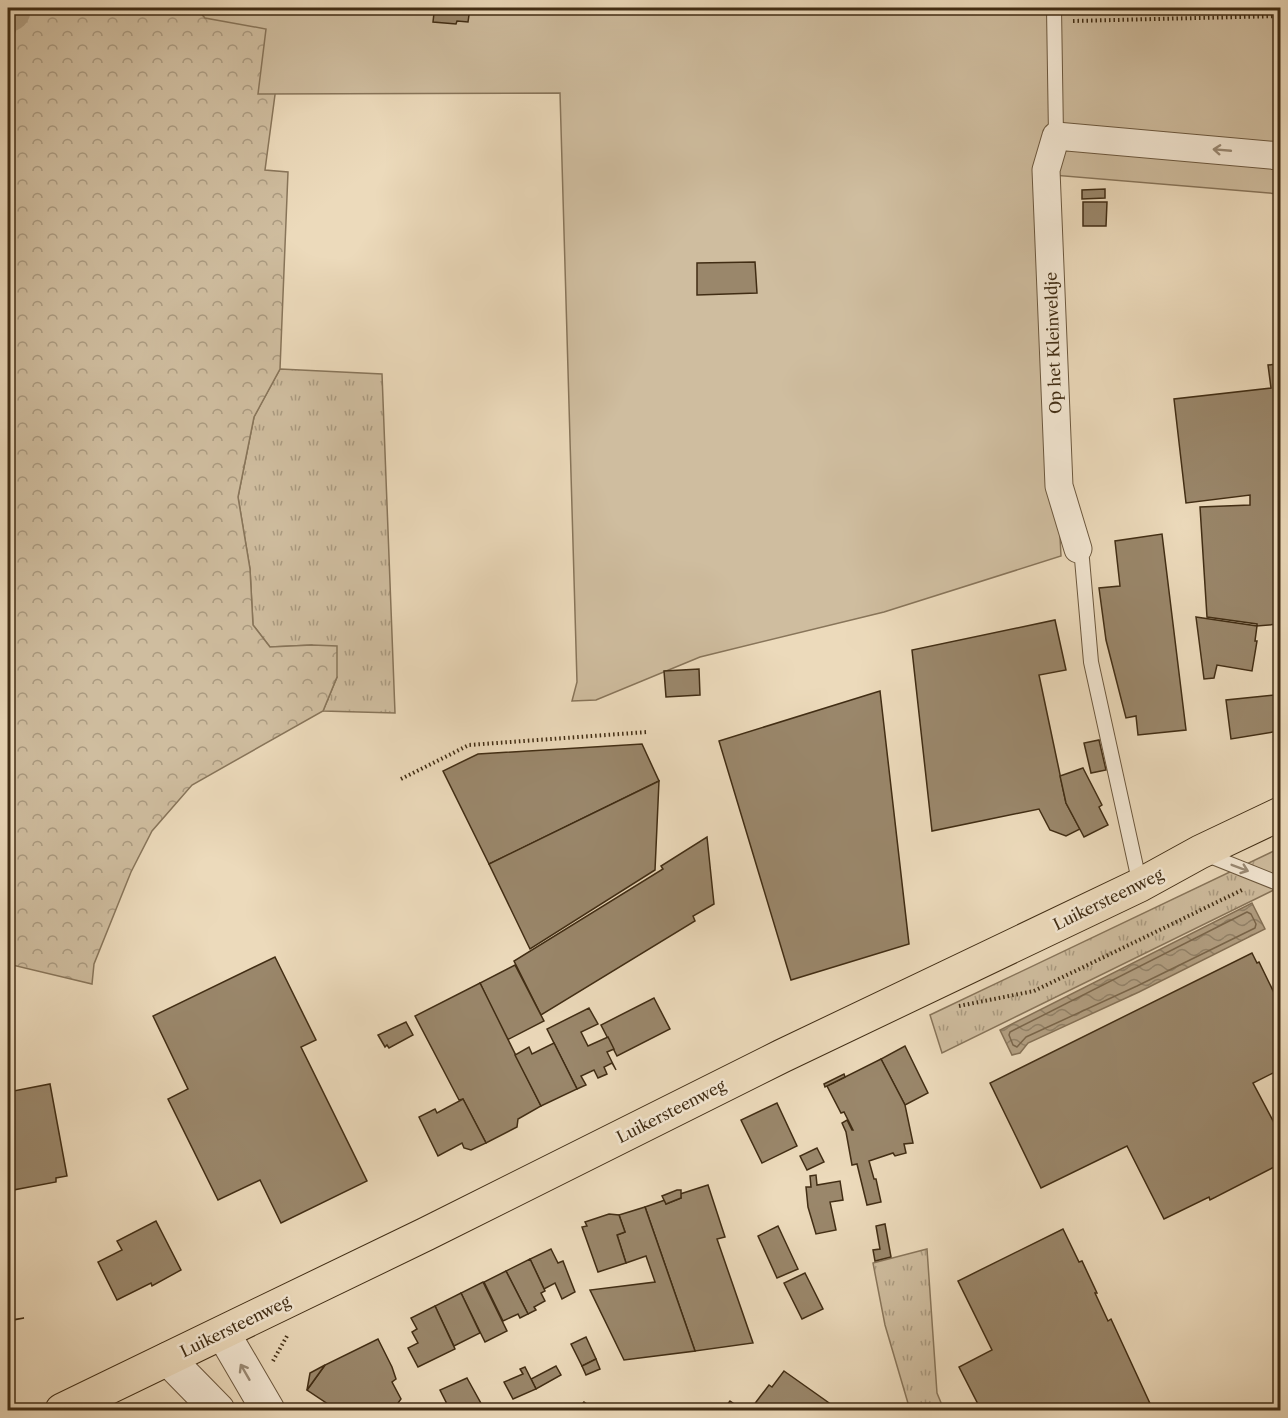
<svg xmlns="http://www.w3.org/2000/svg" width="1288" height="1418" viewBox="0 0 1288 1418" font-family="'Libre Caslon Text',serif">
<defs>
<pattern id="grass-tufts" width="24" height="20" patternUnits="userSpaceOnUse" patternTransform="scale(1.5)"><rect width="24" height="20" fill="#cfbd9f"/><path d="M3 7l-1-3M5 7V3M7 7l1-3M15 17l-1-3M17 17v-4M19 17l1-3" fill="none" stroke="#aa9a80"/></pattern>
<pattern id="forest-crowns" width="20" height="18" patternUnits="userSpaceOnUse" patternTransform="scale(1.5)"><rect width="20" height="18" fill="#cfbd9f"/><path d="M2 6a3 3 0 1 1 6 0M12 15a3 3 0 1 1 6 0" fill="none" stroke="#aa9a80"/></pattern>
<pattern id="water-waves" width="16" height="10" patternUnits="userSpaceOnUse" patternTransform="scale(1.5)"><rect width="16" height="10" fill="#b29f82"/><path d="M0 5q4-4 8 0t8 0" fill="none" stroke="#928269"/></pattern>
</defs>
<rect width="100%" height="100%" fill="#ecdabb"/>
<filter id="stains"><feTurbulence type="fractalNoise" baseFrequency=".00333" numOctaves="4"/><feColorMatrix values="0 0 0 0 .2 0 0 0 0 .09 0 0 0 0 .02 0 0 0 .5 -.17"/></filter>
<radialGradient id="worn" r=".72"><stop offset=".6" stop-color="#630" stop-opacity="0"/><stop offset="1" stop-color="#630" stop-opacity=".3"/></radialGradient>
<!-- grass -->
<g fill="url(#grass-tufts)" stroke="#88755a" stroke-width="1.5">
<polygon points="280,369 382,374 395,713 323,711 337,677 312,645 270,647 253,625 250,569 238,497 254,417"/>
<polygon points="1280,848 1280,887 942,1053 930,1015"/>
<polygon points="927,1249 937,1393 944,1410 910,1410 885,1325 873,1263"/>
</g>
<!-- forest -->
<polygon fill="url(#forest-crowns)" stroke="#88755a" stroke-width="1.5" points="19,8 215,8 284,27 265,170 288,172 280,369 254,417 238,497 250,569 253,625 270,647 312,645 337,646 337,677 323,711 192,785 152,831 131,872 94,964 92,984 8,964 8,67"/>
<!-- garden -->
<polygon fill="#cfbd9f" stroke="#88755a" stroke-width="1.5" points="196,8 1280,8 1280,194 1041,174 1061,556 884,612 700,657 596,700 572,701 577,682 560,93 258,94 266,29 205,18"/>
<!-- water -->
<polygon fill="url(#water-waves)" stroke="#857156" stroke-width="1.5" points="1252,903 1265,929 1139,992 1028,1043 1020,1053 1012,1055 1000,1030"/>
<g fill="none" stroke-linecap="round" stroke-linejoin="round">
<!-- shore -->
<polygon stroke="#7a664b" stroke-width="1.5" points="1247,912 1251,914 1256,924 1255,928 1137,986 1026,1037 1017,1047 1013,1045 1009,1035 1010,1032"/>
<!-- river -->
<polyline stroke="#b29f82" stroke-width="46" points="8,9 8,8"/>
</g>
<!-- building -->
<g fill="#9a876b" stroke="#412d14" stroke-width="1.5">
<polygon points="424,8 470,8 468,22 457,21 456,24 433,22 434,13 423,12"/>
<polygon points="1066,8 1076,8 1076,13 1066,14"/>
<polygon points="1105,189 1105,198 1082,199 1082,190"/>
<polygon points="1083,202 1107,202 1106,226 1083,226"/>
<polygon points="755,262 757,293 697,295 697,263"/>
<polygon points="1280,364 1280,624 1257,626 1257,624 1207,617 1200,507 1250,505 1250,495 1186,503 1174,399 1271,388 1268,365"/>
<polygon points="1162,534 1186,730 1138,735 1136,716 1126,718 1106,640 1099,588 1120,586 1115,541"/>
<polygon points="1196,617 1257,626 1255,641 1257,641 1252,671 1217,665 1214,678 1204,679"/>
<polygon points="1055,620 1066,670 1039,675 1066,803 1080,829 1066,836 1050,830 1039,809 932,831 912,650"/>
<polygon points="699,669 700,695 666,697 664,671"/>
<polygon points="880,691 909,944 791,980 719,741"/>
<polygon points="1274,695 1279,731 1231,739 1226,700"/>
<polygon points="1099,740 1106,770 1091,773 1084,743"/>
<polygon points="642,744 659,781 489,864 443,771 478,754"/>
<polygon points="1083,768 1102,805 1099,807 1108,825 1084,837 1066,803 1060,776"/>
<polygon points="659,781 655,870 530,949 489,864"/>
<polygon points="707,837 714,904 693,916 695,921 541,1015 514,961 663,869 661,866"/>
<polygon points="1252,953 1257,963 1259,962 1280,1005 1279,1006 1280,1010 1280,1072 1276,1075 1275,1072 1253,1083 1280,1134 1280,1164 1210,1200 1209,1197 1164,1219 1127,1146 1041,1188 990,1083"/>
<polygon points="275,957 316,1040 301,1047 367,1181 281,1223 260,1180 218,1200 168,1099 188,1089 153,1016"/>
<polygon points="515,965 544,1021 507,1040 480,983"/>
<polygon points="480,983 541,1106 518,1119 517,1127 486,1143 463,1099 459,1100 415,1016"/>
<polygon points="654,998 670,1029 617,1056 601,1025"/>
<polygon points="589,1008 598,1024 581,1032 588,1046 608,1037 614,1049 607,1052 616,1070 612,1063 604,1067 607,1074 598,1078 594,1070 581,1076 586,1085 577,1089 547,1029"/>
<polygon points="406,1022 413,1035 389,1048 387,1045 385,1047 378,1035"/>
<polygon points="554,1043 577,1089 541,1106 515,1055 529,1047 532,1054"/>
<polygon points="905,1046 928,1093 905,1105 881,1059"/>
<polygon points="881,1059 905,1105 913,1143 904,1144 906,1153 895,1156 893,1153 869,1161 874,1179 876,1179 881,1202 867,1205 857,1164 852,1165 846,1132 842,1123 847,1120 852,1130 853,1130 844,1112 841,1113 827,1086"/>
<polygon points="844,1074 845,1077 825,1087 824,1084"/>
<polygon points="50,1084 67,1176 56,1178 56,1182 8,1191 8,1092"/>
<polygon points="463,1099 486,1143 471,1150 464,1148 462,1143 438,1156 419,1117 435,1109 437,1113"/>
<polygon points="777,1103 797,1146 762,1163 741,1120"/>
<polygon points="817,1148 824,1162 807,1170 800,1156"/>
<polygon points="816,1175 817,1185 840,1181 843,1200 830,1202 836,1230 816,1234 808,1207 806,1187 811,1187 810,1176"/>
<polygon points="708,1185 725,1237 717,1239 753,1343 695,1351 645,1207 665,1200 666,1204 681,1198 680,1194"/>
<polygon points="677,1190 681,1190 681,1198 666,1204 662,1196"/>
<polygon points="645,1207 695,1351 624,1360 590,1290 655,1282 646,1256 626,1263 617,1235 625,1232 619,1215"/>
<polygon points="609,1214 619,1215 625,1232 617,1235 626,1263 598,1272 582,1227 587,1226 585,1222"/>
<polygon points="156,1221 181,1270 152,1286 151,1283 117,1300 98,1262 122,1250 117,1241"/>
<polygon points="885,1224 891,1257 875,1261 873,1250 880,1249 876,1226"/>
<polygon points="778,1226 798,1269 777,1278 758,1236"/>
<polygon points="1063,1229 1079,1262 1082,1261 1097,1293 1095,1293 1108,1321 1111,1319 1153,1410 981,1410 959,1367 992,1350 958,1281"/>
<polygon points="551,1249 558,1263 563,1261 575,1292 562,1299 555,1283 544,1289 530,1259"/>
<polygon points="530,1259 545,1291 541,1293 545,1301 534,1307 536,1310 528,1314 506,1271"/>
<polygon points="506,1271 528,1314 520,1318 518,1314 503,1321 484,1282"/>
<polygon points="805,1273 823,1309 802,1319 784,1283"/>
<polygon points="483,1282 507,1331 485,1342 461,1293"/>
<polygon points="461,1293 480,1333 454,1346 435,1306"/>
<polygon points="8,1300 11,1320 24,1318 8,1321"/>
<polygon points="435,1306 455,1349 418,1367 408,1348 418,1343 412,1332 417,1329 411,1318"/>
<polygon points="586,1337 596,1359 582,1366 571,1344"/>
<polygon points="378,1339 392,1367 396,1379 392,1382 401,1399 393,1410 337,1410 307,1390 325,1365"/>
<polygon points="596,1359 600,1369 586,1375 582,1366"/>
<polygon points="325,1365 307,1390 310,1373"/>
<polygon points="556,1366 561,1375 536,1389 531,1379"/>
<polygon points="525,1367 536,1389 513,1399 504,1382 523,1374 520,1369"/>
<polygon points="784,1371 839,1410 750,1410 769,1385 772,1387"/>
<polygon points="467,1378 483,1407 477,1410 450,1410 440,1390"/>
<polygon points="730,1401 743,1410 723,1410"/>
<polygon points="584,1402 596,1410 577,1410"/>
</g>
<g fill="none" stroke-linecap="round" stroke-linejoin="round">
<defs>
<g id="service">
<polyline points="1054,8 1056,136"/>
<polyline points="1082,559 1091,662 1140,885"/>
<polyline points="1205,854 1280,884"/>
</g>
<polyline id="minor" points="1078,549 1059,486 1046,170 1056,136 1280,156"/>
<g id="tertiary">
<polyline points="223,1333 268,1410"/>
<polyline points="168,1359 218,1410"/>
</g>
<polyline id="primary" points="62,1410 426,1234 782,1056 1140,885 1200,852 1280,814"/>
</defs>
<!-- service casing -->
<use href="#service" stroke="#6c583e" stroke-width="16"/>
<!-- minor casing -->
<use href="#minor" stroke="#6c583e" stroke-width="29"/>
<!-- tertiary casing -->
<use href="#tertiary" stroke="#6c583e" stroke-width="35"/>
<!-- primary casing -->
<use href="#primary" stroke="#412d14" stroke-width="35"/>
<!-- path -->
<g stroke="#412d14" stroke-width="4" stroke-dasharray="1.5 3" stroke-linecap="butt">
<polyline points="1073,21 1280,16"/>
<polyline points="401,779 469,745 647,732"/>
<polyline points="959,1006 1034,991 1242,890"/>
<polyline points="273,1361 287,1336"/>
<polyline points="136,1408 159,1410"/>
</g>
<!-- service -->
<use href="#service" stroke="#f3e7d3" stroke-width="14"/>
<!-- minor -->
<use href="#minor" stroke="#f3e7d3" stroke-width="27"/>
<!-- tertiary -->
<use href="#tertiary" stroke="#f3e7d3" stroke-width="33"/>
<!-- primary -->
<use href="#primary" stroke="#ecdabb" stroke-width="33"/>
</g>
<!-- one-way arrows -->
<defs><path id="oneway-shaft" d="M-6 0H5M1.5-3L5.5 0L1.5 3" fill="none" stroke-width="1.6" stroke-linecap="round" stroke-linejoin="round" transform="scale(1.5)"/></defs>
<g stroke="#9a8a74">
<use href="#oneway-shaft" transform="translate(1222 150) rotate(-175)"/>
<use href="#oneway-shaft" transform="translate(1240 868) rotate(21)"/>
<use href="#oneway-shaft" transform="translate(245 1372) rotate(-120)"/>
</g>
<g text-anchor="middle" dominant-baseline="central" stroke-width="5" stroke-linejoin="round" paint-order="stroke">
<!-- street labels -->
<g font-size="16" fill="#412d14" stroke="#f3e7d3">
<text transform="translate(1053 343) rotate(-92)">Op het Kleinveldje</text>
<text transform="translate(1108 899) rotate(-26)">Luikersteenweg</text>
<text transform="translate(671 1111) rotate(-27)">Luikersteenweg</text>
<text transform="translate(235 1326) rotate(-26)">Luikersteenweg</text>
</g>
</g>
<!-- margin -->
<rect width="1288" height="1418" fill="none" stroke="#ecdabb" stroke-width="30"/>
<rect x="9" y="9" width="1270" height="1400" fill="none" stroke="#412d14" stroke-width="3"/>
<rect x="15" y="15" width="1258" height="1388" fill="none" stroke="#412d14" stroke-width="1.5"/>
<rect width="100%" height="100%" filter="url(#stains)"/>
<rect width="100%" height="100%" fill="url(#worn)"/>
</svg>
